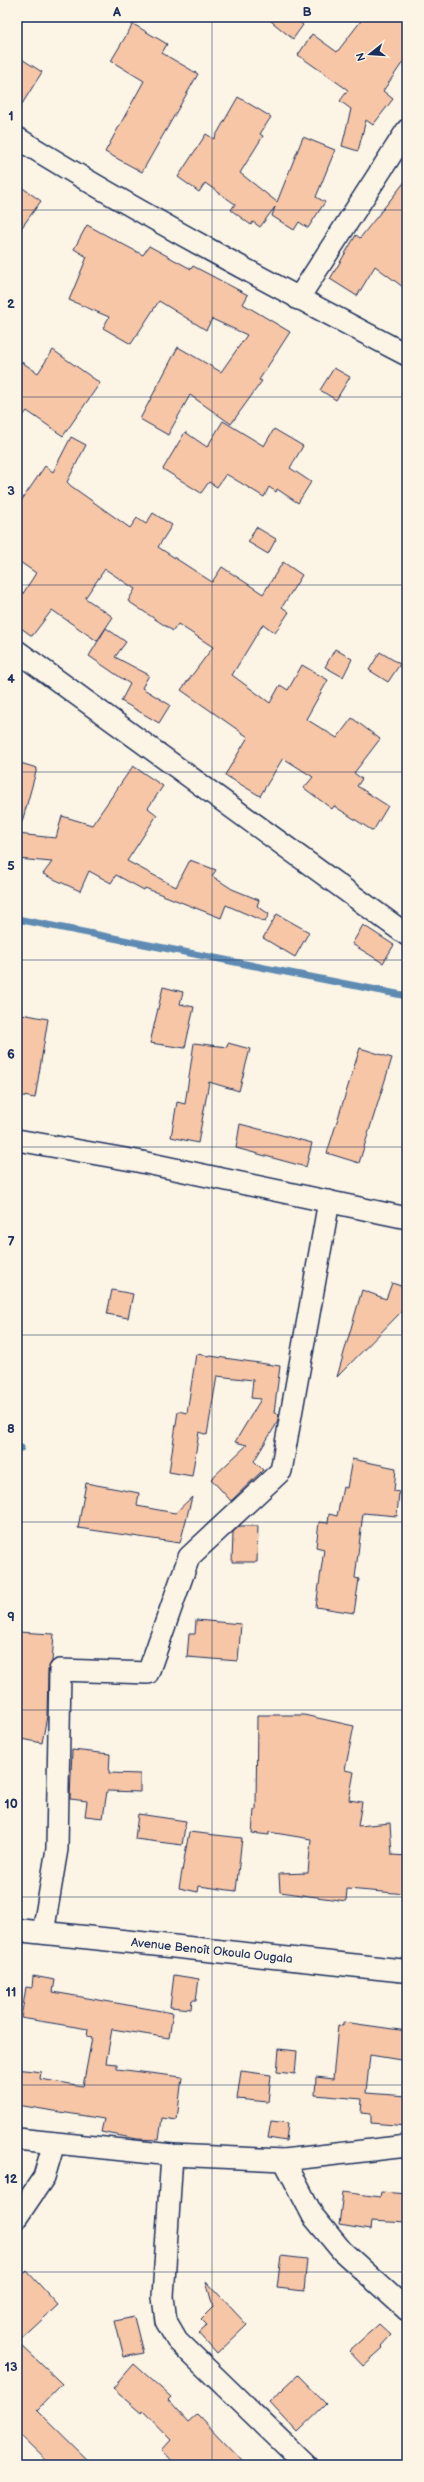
<svg xmlns="http://www.w3.org/2000/svg" width="424" height="2482" viewBox="0 0 424 2482" font-family="'Balsamiq Sans',sans-serif">
<rect width="100%" height="100%" fill="#fcf5e5"/>
<filter id="ink" filterUnits="userSpaceOnUse"><feTurbulence type="fractalNoise" baseFrequency=".025" numOctaves="2"/><feDisplacementMap in="SourceGraphic" scale="8" xChannelSelector="R" yChannelSelector="G"/><feConvolveMatrix kernelMatrix="1 2 1 2 8 2 1 2 1" color-interpolation-filters="sRGB"/></filter>
<g filter="url(#ink)">
<g fill="none" stroke-linecap="round" stroke-linejoin="round">
<!-- stream -->
<g stroke="#5f8bb3" stroke-width="7">
<polyline points="17,919 407,996"/>
<polyline points="17,1447 21,1448"/>
</g>
</g>
<!-- building -->
<g fill="#f7c6a6" stroke="#1b2f5e">
<polygon points="266,17 293,17 303,25 293,39"/>
<polygon points="364,17 407,17 407,56 383,91 393,99 373,125 366,120 358,151 342,146 351,109 340,101 348,90 298,55 312,34 337,52"/>
<polygon points="133,24 167,44 162,53 198,74 142,172 105,152 144,81 111,61"/>
<polygon points="17,56 42,72 17,112"/>
<polygon points="238,97 271,117 260,134 263,136 240,173 277,202 303,137 335,150 316,197 325,202 308,228 299,222 294,230 272,216 275,207 260,227 253,222 251,225 231,210 235,204 205,183 199,192 178,177 206,134 214,139"/>
<polygon points="407,179 407,290 375,266 357,296 330,279 356,235 360,238"/>
<polygon points="17,184 41,201 17,234"/>
<polygon points="87,225 143,255 149,246 191,269 193,266 248,295 243,304 290,332 259,380 262,381 231,424 190,395 168,435 140,419 178,347 221,372 247,335 212,319 206,330 159,301 131,344 103,328 109,317 69,300 87,257 74,249"/>
<polygon points="53,350 100,383 63,436 27,411 17,423 17,359 38,373"/>
<polygon points="334,368 350,377 336,400 320,390"/>
<polygon points="223,421 264,446 274,429 303,446 290,468 311,482 298,503 277,489 276,492 269,487 264,497 226,474 217,487 209,482 201,493 163,469 185,432 207,447"/>
<polygon points="71,437 86,445 67,482 71,486 130,528 137,518 146,524 153,513 172,525 158,547 212,582 222,567 263,594 283,562 302,575 282,607 289,612 275,633 263,624 232,675 270,703 280,685 288,690 302,665 328,680 306,719 337,738 352,718 380,739 354,773 362,779 357,786 388,806 373,831 334,806 332,809 304,788 313,777 283,758 260,796 225,775 248,737 181,690 213,647 178,624 173,631 128,601 135,589 105,569 85,598 113,617 97,641 52,610 32,636 17,625 17,603 36,573 17,560 17,507 45,466 53,472"/>
<polygon points="256,527 276,539 268,554 248,542"/>
<polygon points="106,628 126,642 115,657 149,675 142,688 170,705 159,723 121,701 130,684 89,656"/>
<polygon points="335,649 352,659 343,677 325,667"/>
<polygon points="380,652 400,664 388,682 369,670"/>
<polygon points="17,762 37,768 22,822 17,821"/>
<polygon points="133,766 163,786 148,808 157,815 127,861 176,887 190,860 216,870 212,876 232,889 259,900 257,906 269,914 265,922 226,905 221,918 145,888 144,890 116,875 111,883 89,871 80,891 43,874 52,862 17,859 17,834 56,838 62,816 92,825"/>
<polygon points="277,914 309,932 295,957 263,938"/>
<polygon points="363,925 394,945 383,963 352,944"/>
<polygon points="163,987 183,992 180,1004 194,1007 185,1048 150,1043"/>
<polygon points="22,1014 48,1019 35,1098 17,1095 17,1044"/>
<polygon points="194,1043 227,1047 228,1043 250,1049 239,1091 209,1082 198,1143 171,1137 177,1102 185,1104"/>
<polygon points="360,1048 392,1058 359,1163 327,1153"/>
<polygon points="240,1124 312,1143 306,1167 236,1148"/>
<polygon points="392,1283 407,1288 407,1306 337,1377 362,1290 386,1299"/>
<polygon points="112,1290 133,1294 128,1318 107,1314"/>
<polygon points="196,1354 280,1366 274,1413 279,1414 277,1423 254,1461 263,1470 231,1501 211,1479 247,1445 235,1442 261,1399 251,1398 253,1380 217,1376 207,1435 199,1432 192,1476 169,1472 178,1411 187,1413"/>
<polygon points="352,1459 396,1468 394,1491 399,1492 397,1516 363,1513 355,1578 359,1579 354,1613 316,1607 324,1549 316,1547 319,1522 328,1523 329,1514 337,1516 343,1487 347,1488"/>
<polygon points="86,1483 139,1493 137,1506 175,1513 192,1497 180,1543 78,1528"/>
<polygon points="240,1526 258,1526 257,1562 232,1562 233,1532"/>
<polygon points="196,1620 241,1624 238,1661 187,1657 189,1634 195,1634"/>
<polygon points="17,1632 54,1634 52,1662 48,1670 47,1716 42,1743 17,1738"/>
<polygon points="257,1715 304,1715 354,1726 345,1770 354,1772 349,1800 362,1802 358,1826 390,1823 392,1855 407,1856 407,1894 347,1889 346,1901 280,1892 279,1874 308,1873 311,1839 269,1832 269,1835 252,1833 254,1810 256,1810"/>
<polygon points="72,1750 110,1754 109,1773 140,1774 140,1792 107,1791 103,1818 85,1816 87,1801 70,1799"/>
<polygon points="138,1814 186,1821 182,1845 135,1839"/>
<polygon points="189,1832 242,1838 236,1891 199,1886 198,1892 179,1888"/>
<polygon points="174,1975 199,1979 196,2000 192,2000 191,2009 170,2007"/>
<polygon points="33,1976 55,1980 53,1992 173,2013 169,2038 112,2029 106,2063 117,2064 117,2069 182,2077 177,2120 162,2118 159,2140 137,2139 101,2132 104,2119 17,2105 17,2069 41,2072 40,2079 83,2086 92,2038 87,2037 88,2029 21,2018 26,1987 32,1988"/>
<polygon points="343,2022 407,2031 407,2061 370,2055 366,2093 407,2096 407,2126 371,2123 371,2114 361,2113 362,2099 315,2095 316,2077 333,2079 338,2025 343,2026"/>
<polygon points="279,2049 297,2051 295,2074 277,2072"/>
<polygon points="241,2071 271,2075 268,2102 237,2099"/>
<polygon points="271,2121 288,2123 286,2141 268,2138"/>
<polygon points="343,2192 380,2197 381,2192 407,2194 407,2223 371,2221 370,2230 339,2225"/>
<polygon points="281,2256 307,2259 304,2291 277,2288"/>
<polygon points="27,2271 58,2305 18,2342 62,2384 37,2410 93,2465 51,2465 17,2432 17,2280"/>
<polygon points="206,2281 247,2325 217,2354 198,2333 207,2325 201,2319 213,2307"/>
<polygon points="134,2317 143,2353 124,2357 115,2321"/>
<polygon points="379,2324 391,2335 381,2346 383,2348 363,2366 349,2351"/>
<polygon points="134,2364 171,2397 168,2400 188,2422 197,2414 246,2465 176,2465 162,2450 171,2440 143,2411 142,2413 113,2388"/>
<polygon points="298,2375 326,2404 297,2432 269,2402"/>
</g>
<g fill="none" stroke-linecap="round" stroke-linejoin="round">
<defs>
<g id="minor">
<path d="M17,138C143,216 275,286 407,355"/>
<polyline points="298,299 407,130"/>
<polyline points="17,651 407,935"/>
<polyline points="17,1140 137,1161 407,1218"/>
<polyline points="43,1933 57,1849 60,1670 148,1673 189,1557 281,1471 329,1201"/>
<polyline points="17,2139 172,2155 284,2160 407,2146"/>
<polyline points="172,2155 163,2297 166,2321 177,2340 306,2465"/>
<polyline points="284,2160 313,2216 342,2251 407,2310"/>
<polyline points="17,2217 44,2177 54,2143"/>
</g>
<g id="tertiary">
<path id="s1" d="M17,1930L407,1971"/>
</g>
</defs>
<!-- minor casing -->
<use href="#minor" stroke="#1b2f5e" stroke-width="24"/>
<!-- tertiary casing -->
<use href="#tertiary" stroke="#1b2f5e" stroke-width="25"/>
<!-- minor -->
<use href="#minor" stroke="#fcf5e5" stroke-width="21"/>
<!-- tertiary -->
<use href="#tertiary" stroke="#fcf5e5" stroke-width="22"/>
</g>
</g>
<!-- grid -->
<path fill="none" stroke="#1b2f5e" stroke-width="1" stroke-opacity="0.55" d="M212,17V2465M17,210H407M17,397H407M17,585H407M17,772H407M17,960H407M17,1147H407M17,1335H407M17,1522H407M17,1710H407M17,1897H407M17,2085H407M17,2272H407"/>
<g text-anchor="middle" dominant-baseline="central" stroke-width="3" stroke-linejoin="round" paint-order="stroke">
<!-- street labels -->
<g font-size="12" fill="#1b2f5e" stroke="#fcf5e5">
<text stroke="none"><textPath href="#s1" startOffset="196">Avenue Benoît Okoula Ougala</textPath></text>
</g>
</g>
<!-- margin -->
<rect width="424" height="2482" fill="none" stroke="#fcf5e5" stroke-width="44"/>
<!-- north arrow -->
<g transform="translate(370 54) rotate(253)" stroke="#fcf5e5" stroke-width="3" paint-order="stroke">
<path d="M0-3L7 15L0 10L-7 15Z" fill="#1b2f5e"/>
<text y="-6" font-size="11" font-weight="bold" text-anchor="middle" fill="#1b2f5e">N</text>
</g>
<rect x="22" y="22" width="380" height="2438" fill="none" stroke="#1b2f5e" stroke-width="1.5"/>
<g font-size="13" text-anchor="middle" font-weight="bold" fill="#1b2f5e">
<text x="117" y="16">A</text>
<text x="307" y="16">B</text>
<text x="11" y="120">1</text>
<text x="11" y="308">2</text>
<text x="11" y="495">3</text>
<text x="11" y="683">4</text>
<text x="11" y="870">5</text>
<text x="11" y="1058">6</text>
<text x="11" y="1246">7</text>
<text x="11" y="1433">8</text>
<text x="11" y="1621">9</text>
<text x="11" y="1808">10</text>
<text x="11" y="1996">11</text>
<text x="11" y="2183">12</text>
<text x="11" y="2371">13</text>
</g>
</svg>
